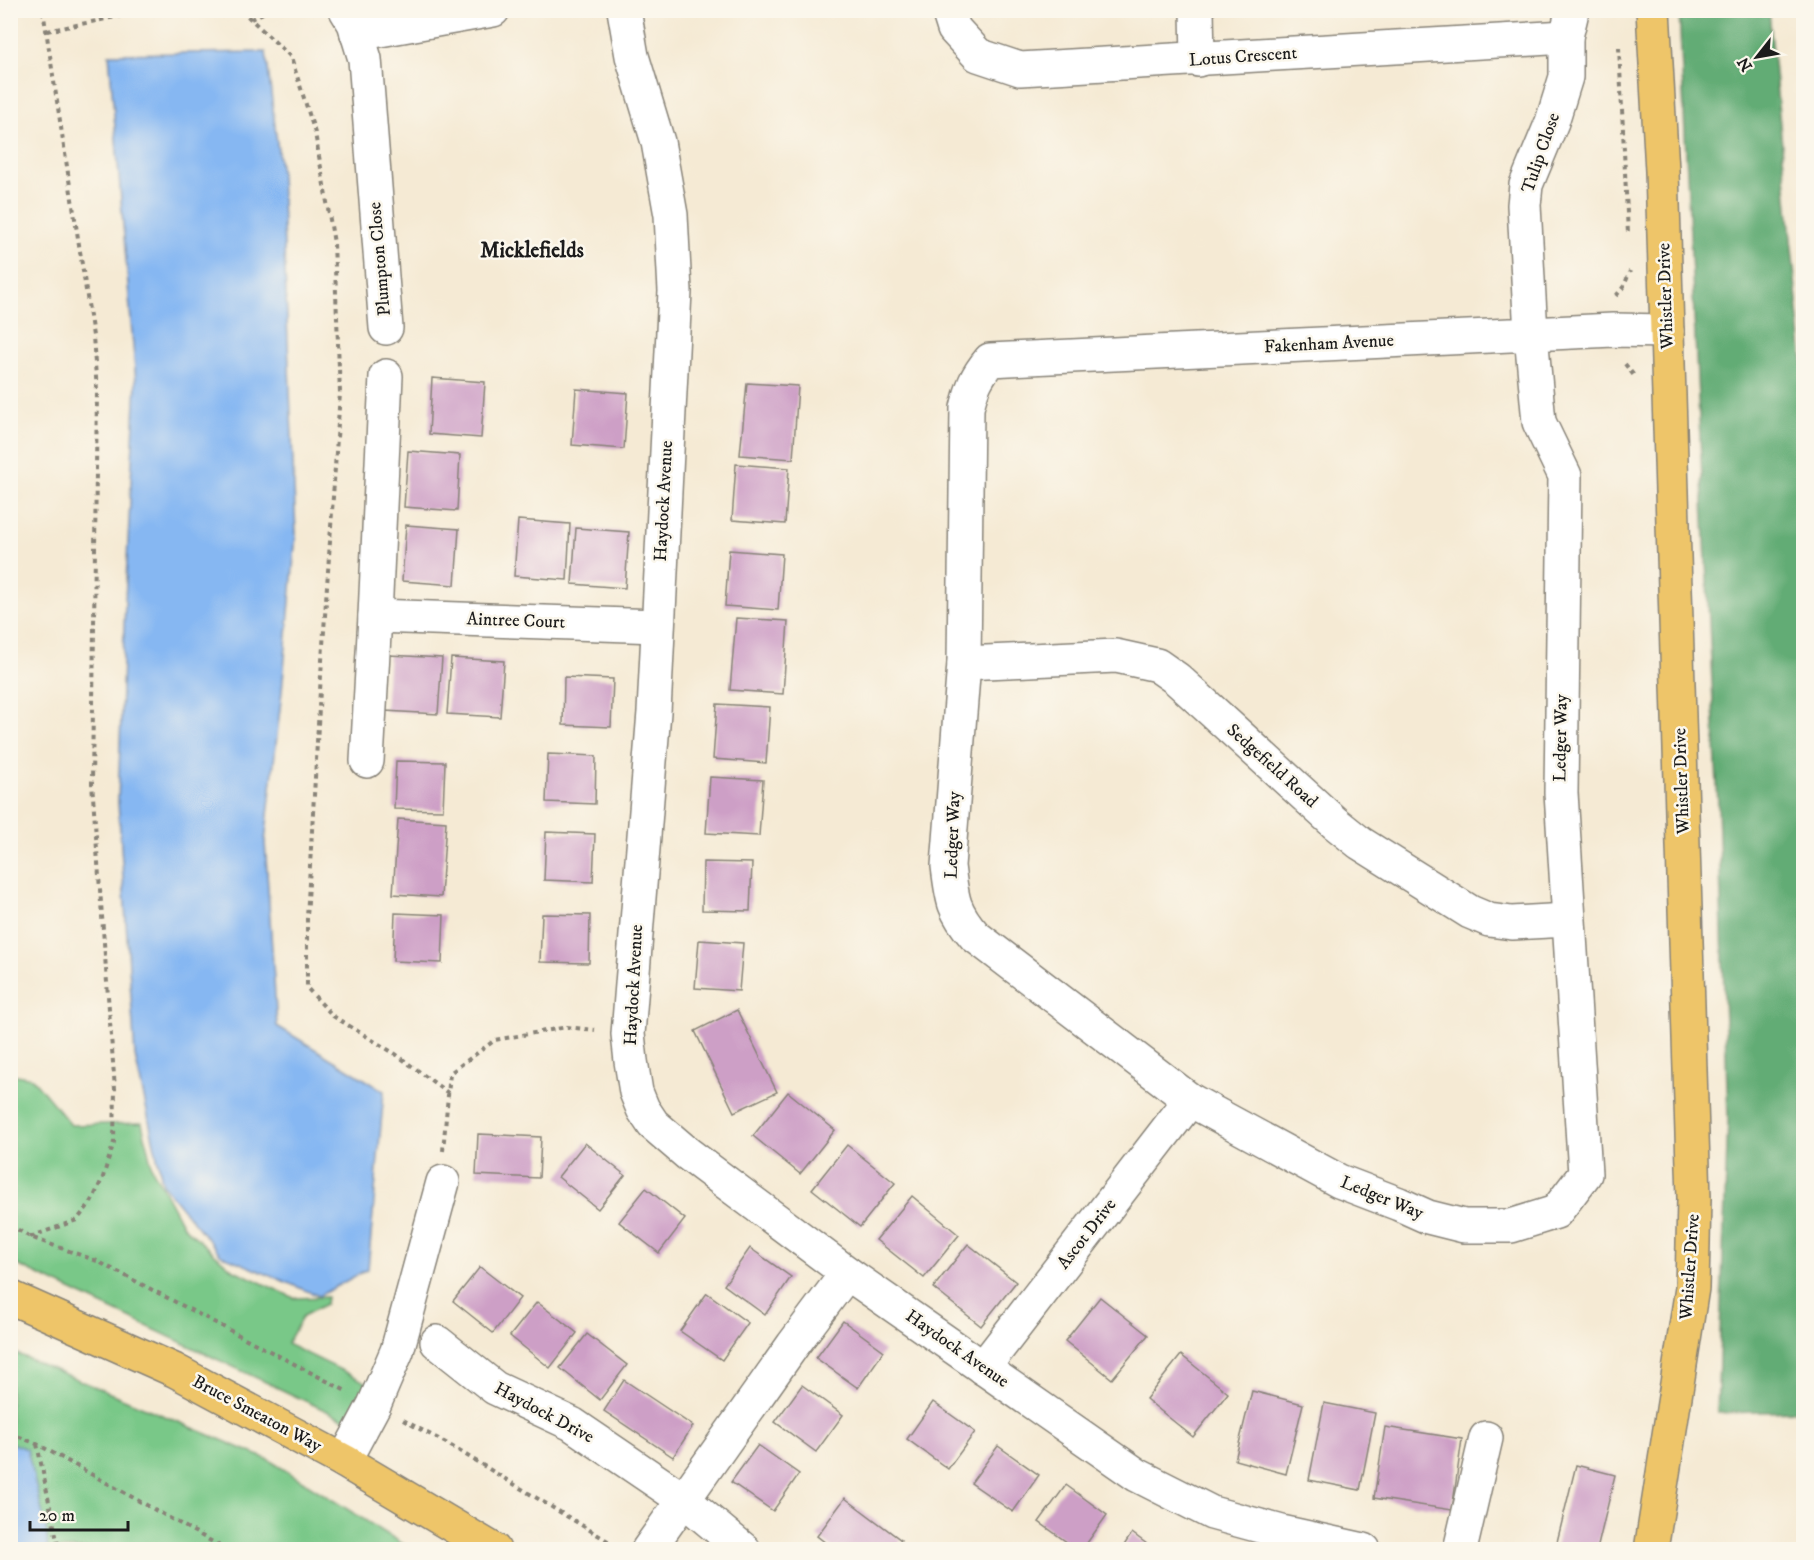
<svg xmlns="http://www.w3.org/2000/svg" width="1814" height="1560" viewBox="0 0 1814 1560" font-family="'IM FELL DW Pica',serif">
<rect width="100%" height="100%" fill="#fbf7ec"/>
<filter id="ink" filterUnits="userSpaceOnUse"><feTurbulence type="fractalNoise" baseFrequency=".0167" numOctaves="2"/><feDisplacementMap in="SourceGraphic" scale="12" xChannelSelector="R" yChannelSelector="G"/><feConvolveMatrix kernelMatrix="1 2 1 2 8 2 1 2 1" color-interpolation-filters="sRGB"/></filter>
<filter id="wash" filterUnits="userSpaceOnUse"><feTurbulence type="fractalNoise" baseFrequency=".008" numOctaves="4" result="noise"/><feDisplacementMap in="SourceGraphic" scale="24" xChannelSelector="R" yChannelSelector="G"/><feGaussianBlur stdDeviation="1.35" result="paint"/><feColorMatrix in="noise" values="0 0 0 0 0 0 0 0 0 0 0 0 0 0 0 0 0 1.4 0 .05"/><feComposite in="paint" operator="in"/></filter>
<g filter="url(#wash)">
<rect width="100%" height="100%" fill="#f5ead4"/>
<!-- green -->
<g fill="#79c888" stroke="#4a7252" stroke-width="1.5">
<polygon points="11,1074 32,1078 71,1125 142,1123 152,1168 183,1226 232,1269 294,1298 327,1297 326,1304 303,1316 287,1344 370,1384 352,1423 11,1262"/>
<polygon points="10,1351 269,1460 411,1549 11,1549"/>
</g>
<!-- forest -->
<polygon fill="#62ac74" stroke="#3f6448" stroke-width="1.5" points="1679,11 1769,11 1804,372 1803,1411 1717,1413 1728,1119 1718,805"/>
<!-- water -->
<g fill="#86b7f2" stroke="#516a87" stroke-width="1.5">
<polygon points="266,52 281,175 296,534 282,691 265,842 277,1026 384,1091 368,1269 319,1296 221,1255 163,1185 135,1056 118,802 125,601 136,382 109,54"/>
<polygon points="11,1443 27,1449 46,1527 48,1549 11,1549"/>
</g>
<g id="blocks">
<!-- building -->
<g fill="#cd9fc6">
<polygon points="432,378 485,382 481,438 429,434"/>
<polygon points="747,383 798,386 793,459 740,455"/>
<polygon points="576,389 628,393 624,449 572,445"/>
<polygon points="408,451 460,455 457,511 404,507"/>
<polygon points="736,464 789,468 785,524 732,520"/>
<polygon points="518,520 570,524 567,580 514,576"/>
<polygon points="406,525 459,529 455,585 402,581"/>
<polygon points="576,528 629,532 625,588 572,584"/>
<polygon points="729,550 782,554 778,610 725,606"/>
<polygon points="736,618 788,621 783,694 730,690"/>
<polygon points="389,655 442,658 438,714 385,711"/>
<polygon points="451,658 504,661 500,717 447,714"/>
<polygon points="564,677 613,679 611,727 563,725"/>
<polygon points="717,704 770,707 766,763 713,759"/>
<polygon points="548,754 596,756 595,804 546,802"/>
<polygon points="396,761 445,762 443,810 394,809"/>
<polygon points="710,777 763,780 759,836 706,833"/>
<polygon points="398,819 446,822 441,897 393,894"/>
<polygon points="546,832 595,834 593,882 544,880"/>
<polygon points="703,862 752,863 750,911 702,910"/>
<polygon points="395,913 444,915 442,963 393,961"/>
<polygon points="542,914 590,915 589,963 540,962"/>
<polygon points="699,940 743,943 739,991 695,988"/>
<polygon points="737,1010 777,1092 734,1112 695,1031"/>
<polygon points="788,1092 835,1130 800,1174 753,1136"/>
<polygon points="478,1134 541,1137 539,1178 476,1175"/>
<polygon points="585,1143 625,1175 598,1209 558,1177"/>
<polygon points="847,1145 895,1183 860,1227 812,1189"/>
<polygon points="646,1188 685,1219 659,1253 619,1222"/>
<polygon points="912,1196 959,1235 924,1278 876,1240"/>
<polygon points="968,1244 1016,1282 981,1326 933,1288"/>
<polygon points="750,1248 791,1277 765,1315 724,1285"/>
<polygon points="480,1267 520,1298 493,1333 453,1301"/>
<polygon points="707,1293 748,1323 722,1360 680,1331"/>
<polygon points="1100,1297 1148,1335 1112,1379 1065,1341"/>
<polygon points="537,1302 577,1333 550,1368 510,1336"/>
<polygon points="843,1321 884,1351 858,1388 816,1358"/>
<polygon points="587,1334 627,1365 600,1400 560,1368"/>
<polygon points="1181,1355 1228,1393 1193,1437 1146,1399"/>
<polygon points="624,1380 693,1426 673,1457 604,1411"/>
<polygon points="802,1385 843,1415 816,1452 775,1422"/>
<polygon points="1252,1391 1303,1404 1286,1474 1235,1460"/>
<polygon points="933,1402 975,1432 948,1469 907,1439"/>
<polygon points="1324,1403 1375,1413 1360,1490 1309,1480"/>
<polygon points="1385,1427 1462,1439 1452,1510 1374,1498"/>
<polygon points="758,1445 799,1474 773,1511 731,1482"/>
<polygon points="998,1446 1039,1475 1013,1512 971,1483"/>
<polygon points="1576,1465 1615,1475 1597,1550 1555,1550"/>
<polygon points="1066,1485 1107,1515 1082,1550 1078,1550 1039,1522"/>
<polygon points="845,1498 901,1540 894,1550 835,1550 817,1536"/>
<polygon points="1132,1533 1155,1550 1121,1550"/>
</g>
</g>
</g>
<g filter="url(#ink)">
<use href="#blocks" fill-opacity="0" stroke="#888378" stroke-width="1.5"/>
<g fill="none" stroke-linecap="round" stroke-linejoin="round">
<defs>
<g id="minor">
<polyline points="346,10 354,23 365,59 386,328"/>
<polyline points="624,10 632,56 658,142 671,215 675,291 654,712 628,1034 631,1061 636,1092 643,1109 653,1124 688,1154 847,1273 1137,1475 1212,1513 1282,1532 1364,1550"/>
<polyline points="948,10 954,29 978,55 1020,69 1566,37"/>
<polyline points="1197,10 1198,60"/>
<path d="M1571,10V16L1566,37V77L1552,122L1526,185L1524,205L1531,334L1539,422L1565,476L1561,793L1585,1174L1556,1212L1511,1226H1464L1428,1217L1399,1204L1339,1181L1190,1100L975,936C953,911 952,899 948,866L964,663L967,408C972,387 976,377 990,360L1531,334L1613,330L1667,331"/>
<polyline points="357,34 493,10"/>
<polyline points="386,376 375,616 657,626"/>
<polyline points="964,663 1116,656 1157,665 1177,679 1335,823 1360,843 1470,912 1489,920 1512,923 1568,920"/>
<polyline points="367,761 375,616"/>
<polyline points="437,1342 495,1388 572,1424 684,1500 744,1550"/>
<polyline points="983,1368 1190,1100"/>
<polyline points="344,1461 374,1405 397,1351 443,1182"/>
<polyline points="648,1550 793,1345 847,1273"/>
<polyline points="1460,1550 1486,1438"/>
</g>
<g id="major">
<polyline points="10,1297 174,1370 344,1461 494,1550"/>
<polyline points="1651,1550 1692,1288 1694,1198 1662,171 1653,10"/>
</g>
</defs>
<!-- minor casing -->
<use href="#minor" stroke="#888378" stroke-width="36"/>
<!-- major casing -->
<use href="#major" stroke="#888378" stroke-width="36"/>
<!-- path -->
<g stroke="#888378" stroke-width="4" stroke-dasharray="4.5 4.5" stroke-linecap="butt">
<polyline points="241,10 291,57 315,133 334,243 340,393 320,690 307,918 307,988 333,1016 397,1055 448,1093"/>
<polyline points="251,19 269,10"/>
<polyline points="47,31 150,10"/>
<polyline points="1619,47 1628,234"/>
<polyline points="1616,296 1624,286 1630,271"/>
<polyline points="1625,364 1635,377"/>
<polyline points="443,1151 450,1073 495,1040 567,1027 595,1030"/>
<polyline points="10,1225 30,1237 97,1261 346,1391"/>
<polyline points="30,1237 77,1220 92,1201 103,1177 114,1142 115,1089 92,783 97,391 93,336 43,10"/>
<polyline points="403,1420 446,1443 616,1546"/>
<polyline points="10,1433 37,1444 227,1550"/>
<polyline points="37,1444 59,1550"/>
</g>
<!-- minor -->
<use href="#minor" stroke="#fff" stroke-width="33"/>
<!-- major -->
<use href="#major" stroke="#eec569" stroke-width="33"/>
</g>
</g>
<g text-anchor="middle" dominant-baseline="central" stroke-width="5" stroke-linejoin="round" paint-order="stroke">
<!-- street labels -->
<g font-size="18" fill="#1c1c1c" stroke="#fbf7ec">
<text transform="translate(1243 57) rotate(-4)">Lotus Crescent</text>
<text transform="translate(1541 153) rotate(-71)">Tulip Close</text>
<text transform="translate(380 259) rotate(-95)">Plumpton Close</text>
<text transform="translate(1666 296) rotate(-92)">Whistler Drive</text>
<text transform="translate(1329 344) rotate(-3)">Fakenham Avenue</text>
<text transform="translate(664 501) rotate(-87)">Haydock Avenue</text>
<text transform="translate(516 621) rotate(2)">Aintree Court</text>
<text transform="translate(1561 738) rotate(-89)">Ledger Way</text>
<text transform="translate(1272 766) rotate(42)">Sedgefield Road</text>
<text transform="translate(1682 781) rotate(-92)">Whistler Drive</text>
<text transform="translate(953 835) rotate(-88)">Ledger Way</text>
<text transform="translate(634 985) rotate(-87)">Haydock Avenue</text>
<text transform="translate(1382 1198) rotate(22)">Ledger Way</text>
<text transform="translate(1087 1234) rotate(-52)">Ascot Drive</text>
<text transform="translate(1690 1267) rotate(-86)">Whistler Drive</text>
<text transform="translate(957 1349) rotate(35)">Haydock Avenue</text>
<text transform="translate(544 1413) rotate(28)">Haydock Drive</text>
<text transform="translate(257 1414) rotate(28)">Bruce Smeaton Way</text>
</g>
<!-- quarter labels -->
<g font-size="21" font-weight="bold" fill="#1c1c1c" stroke="#fbf7ec">
<text x="532" y="251">Micklefields</text>
</g>
</g>
<!-- margin -->
<rect width="1814" height="1560" fill="none" stroke="#fbf7ec" stroke-width="36"/>
<!-- north arrow -->
<g transform="translate(1757 57) rotate(239)" stroke="#fbf7ec" stroke-width="4.5" paint-order="stroke">
<path d="M0-4.5L10 22L0 15L-10 22Z" fill="#1c1c1c"/>
<text y="-9" font-size="16" font-weight="bold" text-anchor="middle" fill="#1c1c1c">N</text>
</g>
<!-- scale -->
<path d="M30 1521v9h98v-9" fill="none" stroke="#1c1c1c" stroke-width="3"/>
<text x="39" y="1521" font-size="18" fill="#1c1c1c" stroke="#fbf7ec" stroke-width="4.5" paint-order="stroke">20 m</text>
</svg>
